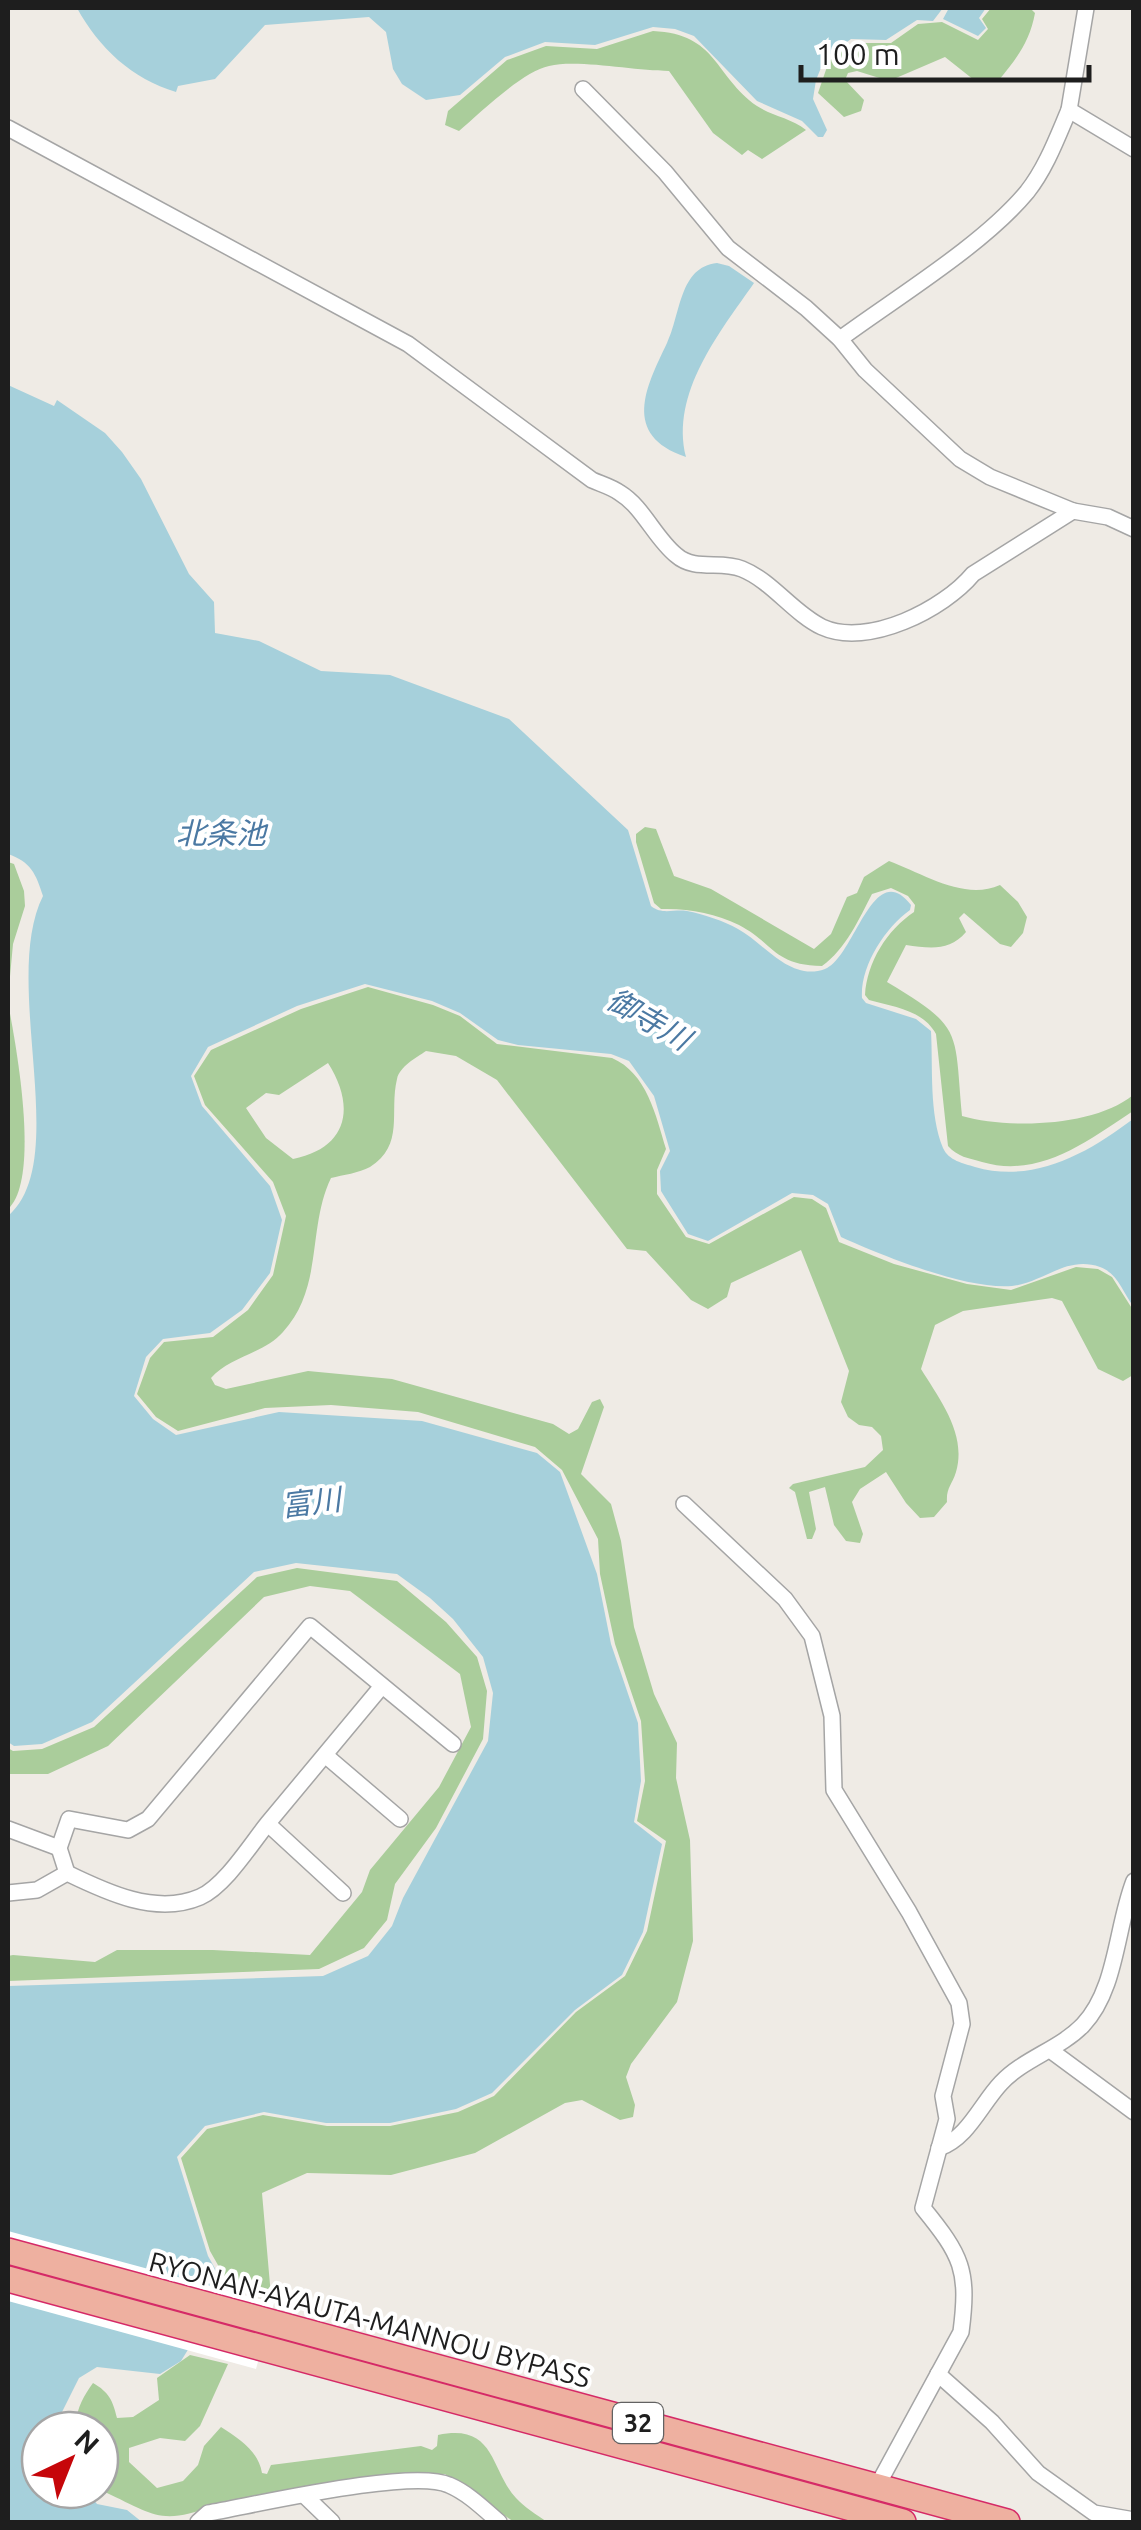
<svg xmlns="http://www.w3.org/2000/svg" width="1141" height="2530" viewBox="0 0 1141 2530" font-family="Ubuntu,'Noto Sans JP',sans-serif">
<rect width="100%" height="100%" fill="#efebe5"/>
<!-- forest -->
<g fill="#aacd9b" fill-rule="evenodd">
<path d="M991,8H1030L1035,13C1030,41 1017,58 999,80H974L945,57L889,81L857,71L848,73L845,80L864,100L861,111L844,117L818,93L829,61L852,43H891L918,24L942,22L978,40L988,29L982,19Z"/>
<path d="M653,31C718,34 714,76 757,106C772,116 791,118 806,130L762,159L748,150L742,155L713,133L669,71C635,71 578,59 549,66C523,71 480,113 459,131L445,125L448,111L507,60L546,46L597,49Z"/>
<path d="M645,827L656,829L674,876L711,889L814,949L831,934L847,897L857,893L864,877L889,861C924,874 964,901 1000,885L1018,902L1027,917L1023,933L1011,947L1000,944L964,913L959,918L966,932C949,952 929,948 906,945L887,982C964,1028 954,1029 962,1116C1008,1129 1094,1127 1133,1095V1111C1089,1140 1040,1179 982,1162C968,1158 958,1157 948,1146L936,1034C923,1010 894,1007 869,1000L865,995C867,962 887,930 914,912L915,905L908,896L891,888L872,894C859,919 846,949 822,966C773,965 775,944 739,925C715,913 687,908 661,909L654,903L636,842V834Z"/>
<polygon points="8,862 14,864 24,891 25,906 13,944 8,998"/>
<path d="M368,987L433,1005L460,1016L497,1044L612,1058C647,1073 656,1116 666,1149L657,1170V1194L686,1237L709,1244L794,1197L812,1199L826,1208L839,1242L894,1264L967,1284L1011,1290L1076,1267L1098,1269L1112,1277L1133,1310V1375L1123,1381L1098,1369L1062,1301L1052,1298L963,1311L935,1325L921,1369C940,1400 967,1434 956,1472C952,1485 946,1488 947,1502L934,1517L920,1518L906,1503L886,1472L860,1489L852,1502L863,1534L860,1543L846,1541L834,1525L825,1487L809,1492L816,1529L812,1539H807L795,1492L789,1488L793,1484L865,1467L883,1450L881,1436L872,1427L859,1425L848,1417L841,1402L849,1371L801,1250L731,1283L727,1297L708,1309L691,1300L646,1251L627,1249L497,1080L456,1056L426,1051C416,1058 400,1066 397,1079C389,1112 405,1145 370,1167C359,1173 343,1175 331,1178C307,1228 324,1287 283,1332C265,1353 229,1357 211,1378L215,1385L226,1389L308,1371L392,1379L553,1424L569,1434L578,1429L592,1402L600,1399L604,1407L581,1474L611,1504L621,1541L634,1627L654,1694L677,1743L676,1778L690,1840L693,1941L677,2002L631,2064L626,2077L635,2105L633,2117L620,2120L582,2100L565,2103L475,2153L391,2175L307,2173L262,2193L271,2296L231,2288L210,2251L181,2158L207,2129L263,2115L327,2126H390L458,2112L494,2096L576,2012L625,1976L647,1931L666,1841L637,1821L645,1781L641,1721L615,1644L600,1574L598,1539L562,1470L535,1447L418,1412L331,1405L265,1408L178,1431L156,1417L137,1394L150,1358L164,1342L213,1337L248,1310L273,1275L286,1216L273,1182L205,1105L194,1076L211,1050L301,1009ZM328,1063C356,1107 348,1148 293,1159L266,1138L246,1108L266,1093L279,1095Z"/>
<path d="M8,1003C16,1045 41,1179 8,1209Z"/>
<polygon points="297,1568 397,1581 446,1622 477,1657 487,1691 483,1739 436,1828 395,1884 387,1920 364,1948 319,1969 8,1981 8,1956 13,1955 95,1962 117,1950 213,1950 310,1955 362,1892 370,1870 439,1787 471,1727 460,1674 350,1591 310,1586 264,1597 108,1746 48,1774 8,1774 8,1748 13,1751 42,1749 94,1727 257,1577"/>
<path d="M190,2355L228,2364L200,2426L185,2441L160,2438L129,2448V2462L157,2488L183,2481L198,2465L204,2446L221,2427C239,2439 258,2450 262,2473L267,2474L271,2465L421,2446L432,2450L437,2446L438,2435C496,2423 490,2470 516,2498C524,2507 537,2515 547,2522H514L445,2474H397L215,2505C161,2526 154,2515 105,2492L100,2485V2430H77C74,2412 83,2397 93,2383C109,2392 113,2401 117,2418L133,2417L159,2400L157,2378Z"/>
</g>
<!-- water -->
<g fill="#a6d0db">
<path d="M77,8H943L933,21L917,20L886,40L851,39L825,58L816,80L813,99L827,130L823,137H818L802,121L757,101L694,36L675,29L653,27L595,45L545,42L505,57L460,95L426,100L402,84L393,69L386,32L369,17L265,25L215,79L178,86L176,92C132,79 99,48 77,8Z"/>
<polygon points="949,8 986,8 979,18 986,28 978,36 943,19"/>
<path d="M717,263L729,266L754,283C720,332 670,393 686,457C621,435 646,387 667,343C681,314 679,267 717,263Z"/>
<path d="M8,385L54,406L57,400L105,433L122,452L141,479L189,574L214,602L215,633L259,641L321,671L390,675L509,719L628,830L651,906C662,915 673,909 687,911C703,914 724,921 738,929C764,943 790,982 825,969C855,957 873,856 911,905L910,910C885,928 860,966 862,998L866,1003L916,1019L931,1031C933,1068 929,1114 943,1148C949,1161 963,1163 975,1167C1034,1184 1088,1153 1133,1119L1134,1307C1122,1292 1119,1274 1100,1267C1066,1255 1043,1283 1012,1286C967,1290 883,1256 841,1237L828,1204L813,1195L792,1193L708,1241L688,1234L661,1191L660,1171L670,1151L654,1096L629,1061L611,1054L518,1045L498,1040L460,1013L432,1001L365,984L297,1006L208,1047L191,1076L202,1106L270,1186L282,1220L270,1273L242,1310L210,1333L163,1339L146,1357L134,1396L153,1419L176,1435L279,1412L422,1421L537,1453L560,1472L597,1574L611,1644L638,1723L641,1781L634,1822L662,1844L643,1932L622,1975L575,2010L492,2093L456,2109L390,2123H326L264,2112L205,2126L177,2157L208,2256L226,2288L181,2361L160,2374L97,2367L79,2378L53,2430H40V2490H86L97,2504L127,2510L142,2522H8V1986L323,1976L368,1956L392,1926L403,1898L488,1741L493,1693L483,1657L453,1619L430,1598L397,1574L296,1563L254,1572L92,1722L42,1744L14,1746L8,1742V1216C73,1160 0,982 43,896C36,874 31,862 8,854Z"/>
</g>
<!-- pier -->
<polygon fill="#fff" points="8,2231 274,2303 256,2369 8,2301"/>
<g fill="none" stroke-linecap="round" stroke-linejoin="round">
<defs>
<g id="minor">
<polyline points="1086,8 1069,110 1134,149"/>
<polyline points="583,89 665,172 728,248 806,308 840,339 865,370 960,459 990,477 1073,511"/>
<path d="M8,128L408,344L592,480C601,484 612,487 620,493C643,507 655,538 676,555C695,572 720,560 742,569C772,581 793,613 822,627C868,648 944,609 973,574L1073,511L1108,517L1134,529"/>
<path d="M840,339C897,297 983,245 1027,192C1046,168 1057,138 1069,110"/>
<path d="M684,1504L785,1599L812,1636L832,1716L834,1790L909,1912L959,2003L962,2024L943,2096L947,2119L923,2208C962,2256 969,2270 961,2332L875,2490"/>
<polyline points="325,1755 400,1819"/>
<polyline points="268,1824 343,1893"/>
<polyline points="8,1829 59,1848"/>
<polyline points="67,1873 59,1848 69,1819 128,1830 148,1819 310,1626 453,1744"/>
<path d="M8,1893L37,1890L67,1873C106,1892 156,1916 200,1897C225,1886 251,1844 268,1823C306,1777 344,1732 382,1686"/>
<polyline points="1050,2050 1134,2112"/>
<path d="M939,2148C968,2138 981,2104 1001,2083C1023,2059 1060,2049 1083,2025C1117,1989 1116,1927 1134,1881"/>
<polyline points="938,2374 992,2422 1038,2473 1094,2513 1134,2520"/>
<polyline points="305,2496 332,2522"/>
<path d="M198,2522L208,2513C255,2505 412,2468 449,2485C468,2493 484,2509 499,2522"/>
</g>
<g id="trunk">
<polyline points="8,2251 1007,2522"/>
<polyline points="8,2279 903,2522"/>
</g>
</defs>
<!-- minor casing -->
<use href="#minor" stroke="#a5a5a5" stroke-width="18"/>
<!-- trunk casing -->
<use href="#trunk" stroke="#d52a67" stroke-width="28"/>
<!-- minor -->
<use href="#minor" stroke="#fff" stroke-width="15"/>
<!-- trunk -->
<use href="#trunk" stroke="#eeb0a0" stroke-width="25"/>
</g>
<g text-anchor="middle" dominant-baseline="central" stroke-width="8" stroke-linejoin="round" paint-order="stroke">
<!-- shield labels -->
<rect fill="#fff" stroke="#626262" stroke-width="2.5" x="613" y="2403" width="50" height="40" rx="8"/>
<g font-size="25" font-weight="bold" fill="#1e1e1e">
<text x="638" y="2423">32</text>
</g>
<!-- street labels -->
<g font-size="28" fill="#1e1e1e" stroke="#fff">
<text transform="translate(370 2319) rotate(15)">RYONAN-AYAUTA-MANNOU BYPASS</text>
</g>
<!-- water labels -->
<g font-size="30" font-style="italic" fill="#4b79a3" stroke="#fff">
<text x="221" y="833">北条池</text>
<text transform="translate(649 1019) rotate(30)">御寺川</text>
<text transform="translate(311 1502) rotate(-7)">富川</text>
</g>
</g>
<!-- border -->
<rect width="1141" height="2530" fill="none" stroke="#1e1e1e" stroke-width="20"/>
<!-- north arrow -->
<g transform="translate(70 2460) rotate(43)"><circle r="48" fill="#ffffff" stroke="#a5a5a5" stroke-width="2.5"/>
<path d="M0-8L18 38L0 25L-18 38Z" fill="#c6060a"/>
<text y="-15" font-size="28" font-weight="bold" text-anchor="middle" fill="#1e1e1e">N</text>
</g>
<!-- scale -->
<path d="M801 65v15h288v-15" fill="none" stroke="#1e1e1e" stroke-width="5"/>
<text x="816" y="65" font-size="30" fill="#1e1e1e" stroke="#ffffff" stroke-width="8" paint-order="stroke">100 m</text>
</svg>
